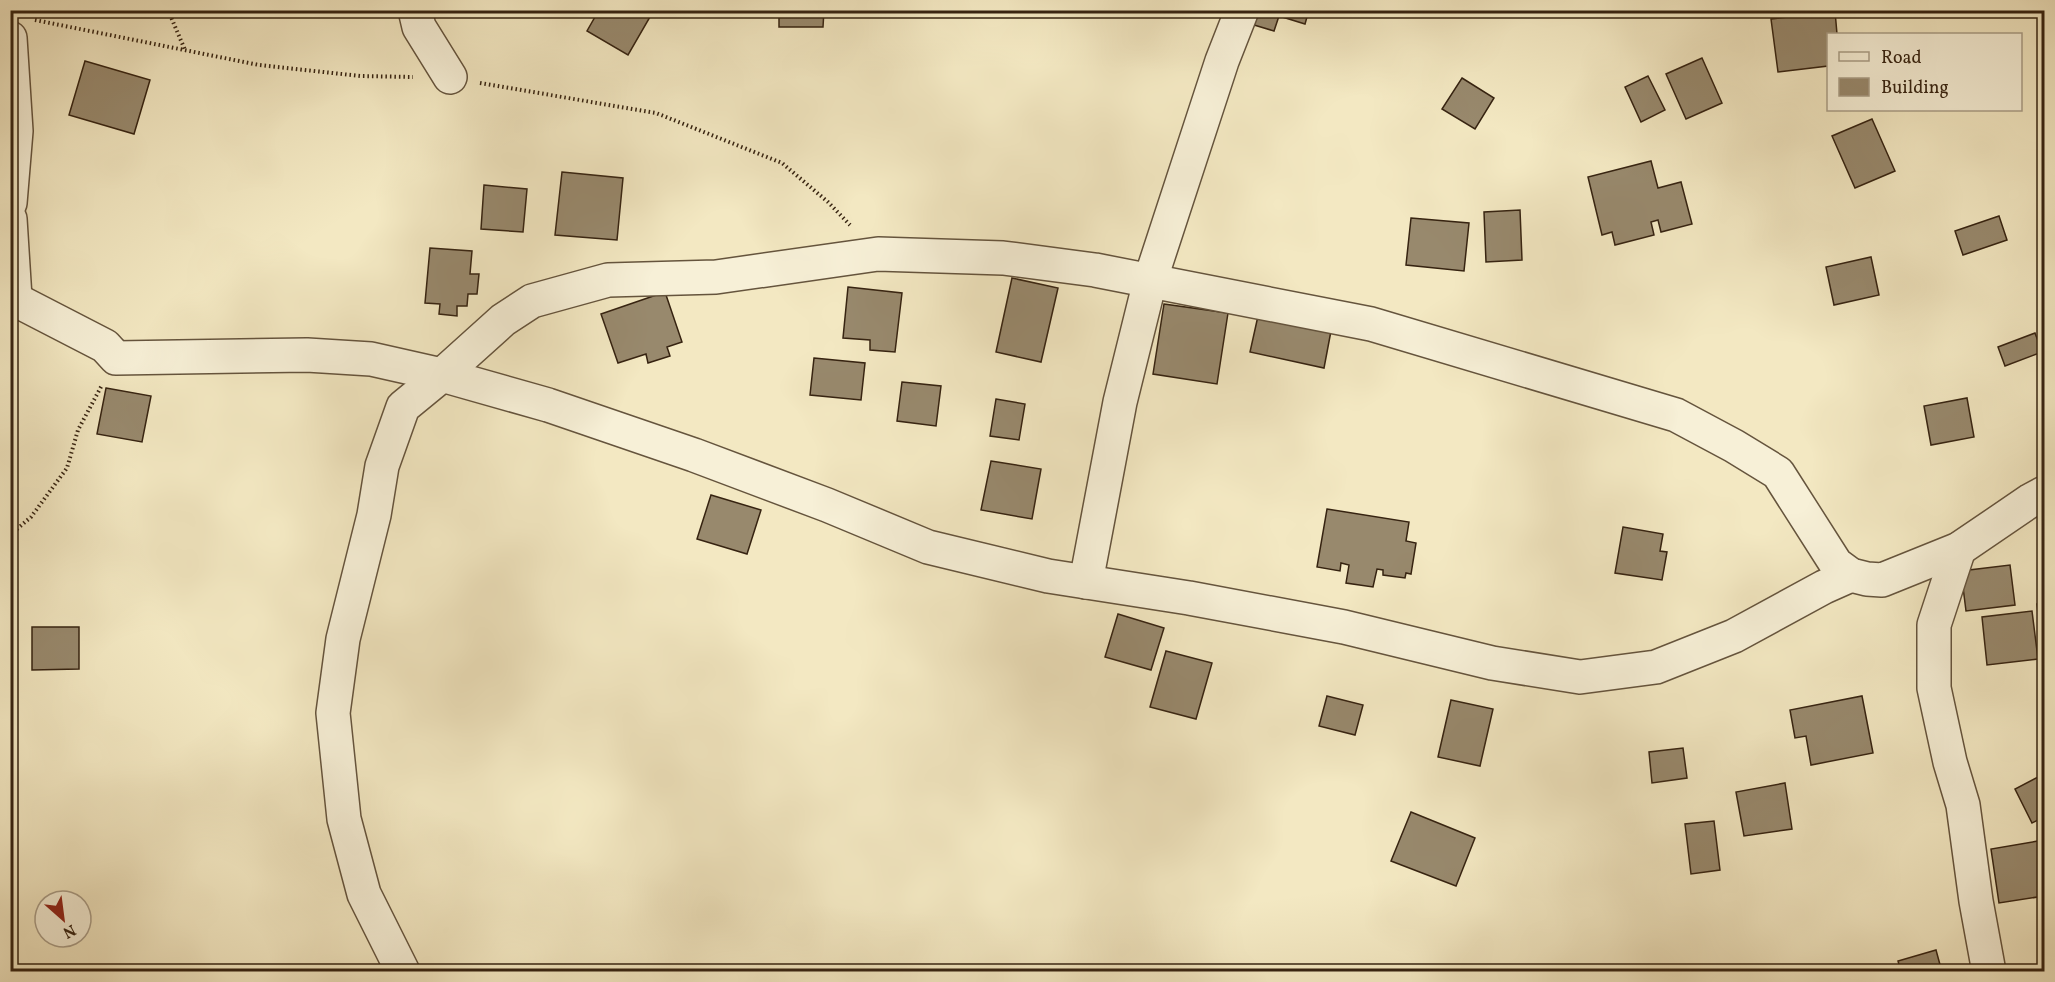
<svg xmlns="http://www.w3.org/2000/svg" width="2055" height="982" viewBox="0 0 2055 982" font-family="Vollkorn,serif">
<rect width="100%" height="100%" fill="#f3e8c2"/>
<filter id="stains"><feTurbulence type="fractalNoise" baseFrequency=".00333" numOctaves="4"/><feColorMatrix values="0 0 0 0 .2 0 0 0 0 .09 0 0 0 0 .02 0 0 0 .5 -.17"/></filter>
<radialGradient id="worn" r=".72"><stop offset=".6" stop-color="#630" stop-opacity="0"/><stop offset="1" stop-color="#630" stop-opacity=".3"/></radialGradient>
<!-- building -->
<g fill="#98896d" stroke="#362311" stroke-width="1.5">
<polygon points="599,10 654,10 628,55 587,31"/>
<polygon points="779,10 824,10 823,27 779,27"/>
<polygon points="1259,10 1309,10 1305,24 1279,16 1274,31 1254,25"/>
<polygon points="1835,11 1837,34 1828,34 1828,66 1778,72 1771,19"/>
<polygon points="1702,58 1722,103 1686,119 1666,74"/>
<polygon points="85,61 150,80 134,134 69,115"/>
<polygon points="1648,76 1665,110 1641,122 1625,87"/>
<polygon points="1462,78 1494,98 1475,129 1442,109"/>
<polygon points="1872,119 1895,171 1855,188 1832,136"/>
<polygon points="1651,161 1658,188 1681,182 1692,224 1661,232 1658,220 1651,222 1654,235 1615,245 1612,232 1602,235 1588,177"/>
<polygon points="562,172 623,178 617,240 555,235"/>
<polygon points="484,185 527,189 523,232 481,229"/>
<polygon points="1520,210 1522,260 1486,262 1484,212"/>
<polygon points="1999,216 2007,240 1963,255 1955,231"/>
<polygon points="1411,218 1469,223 1464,271 1406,265"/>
<polygon points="430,248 472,251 470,274 479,274 477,294 468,294 467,306 457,306 457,316 439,314 440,304 425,303"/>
<polygon points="1871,257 1879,295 1834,305 1826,267"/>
<polygon points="1012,278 1058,288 1041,362 996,352"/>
<polygon points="848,287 902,293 895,352 870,350 870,340 843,338"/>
<polygon points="665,292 682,342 667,347 670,356 648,363 646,354 618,363 601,314"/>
<polygon points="1164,304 1228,313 1217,384 1153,374"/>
<polygon points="1258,316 1331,331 1324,368 1250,352"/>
<polygon points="2035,333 2042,352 2005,366 1998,347"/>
<polygon points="814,358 865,363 861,400 810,395"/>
<polygon points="902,382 941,386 936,426 897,421"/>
<polygon points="106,388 151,396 142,442 97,434"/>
<polygon points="1967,398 1974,437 1931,445 1924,406"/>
<polygon points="996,399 1025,404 1019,440 990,436"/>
<polygon points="991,461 1041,469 1032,519 981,510"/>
<polygon points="711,495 761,510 747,554 697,539"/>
<polygon points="1327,509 1409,522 1406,541 1416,543 1411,574 1406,573 1405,578 1383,575 1383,570 1377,569 1373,587 1346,583 1349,565 1341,563 1340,571 1317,567"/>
<polygon points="1623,527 1663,534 1660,551 1667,552 1662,580 1615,573"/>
<polygon points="2010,565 2015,605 1966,611 1961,571"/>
<polygon points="2037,604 2044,604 2044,624 2039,624"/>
<polygon points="2032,611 2038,659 1987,665 1982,617"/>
<polygon points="1118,614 1164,628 1151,670 1105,657"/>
<polygon points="32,627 79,627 79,669 32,670"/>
<polygon points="1166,651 1212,663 1196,719 1150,707"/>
<polygon points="1327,696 1363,705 1355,735 1319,726"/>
<polygon points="1862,696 1873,753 1811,765 1806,736 1795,738 1790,710"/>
<polygon points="1451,700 1493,709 1480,766 1438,757"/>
<polygon points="1683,748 1687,778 1652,783 1649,752"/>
<polygon points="2044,774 2044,817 2032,823 2015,789"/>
<polygon points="1785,783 1792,829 1744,836 1736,792"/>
<polygon points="1411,812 1475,838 1456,886 1391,861"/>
<polygon points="1714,821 1720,870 1691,874 1685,824"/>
<polygon points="2044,840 2044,896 1999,903 1991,849"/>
<polygon points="1936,950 1942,972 1901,972 1898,961"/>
</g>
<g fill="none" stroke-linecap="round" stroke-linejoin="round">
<defs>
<g id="minor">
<polyline points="415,10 419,27 450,77"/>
<polyline points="10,38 16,131 10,203"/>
<polyline points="10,219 15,298"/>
<polyline points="10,297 105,346 116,358 307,355 371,359 442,375 548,405 694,455 827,505 928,547 1048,576 1189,598 1344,627 1492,663 1580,677 1656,667 1734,636 1824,587 1851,575"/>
<polyline points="1959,549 1934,625 1934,688 1950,762 1963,805 1976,901 1989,972"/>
<polyline points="1086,582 1120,402 1150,281 1222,61 1242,10"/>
<polyline points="403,972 364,894 344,819 333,713 343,639 374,515 382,466 403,407 442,375 503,320 532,301 608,280 716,277 878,254 1003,258 1095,270 1371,324 1676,415 1734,446 1778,473 1836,564 1851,575 1867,579 1882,580 1959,549 2031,500 2044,493"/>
</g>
</defs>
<!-- minor casing -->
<use href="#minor" stroke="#65543d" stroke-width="36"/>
<!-- path -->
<g stroke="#362311" stroke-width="4" stroke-dasharray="1.5 3" stroke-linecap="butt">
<polyline points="168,10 185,50"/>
<polyline points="35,20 259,65 360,76 413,77"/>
<polyline points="480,83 656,113 782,163 828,202 850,225"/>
<polyline points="10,535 31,517 67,468 78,430 102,385"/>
</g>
<!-- minor -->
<use href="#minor" stroke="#f7f0d7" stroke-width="33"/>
</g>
<!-- margin -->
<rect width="2055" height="982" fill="none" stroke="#f3e8c2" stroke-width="36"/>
<rect x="12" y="12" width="2031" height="958" fill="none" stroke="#362311" stroke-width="3"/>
<rect x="18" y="18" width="2019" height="946" fill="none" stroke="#362311" stroke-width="1.5"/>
<!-- legend -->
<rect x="1827" y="33" width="195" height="78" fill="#f7f0d7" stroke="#aa9e88" stroke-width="1.5"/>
<rect x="1839" y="52" width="30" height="9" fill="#f7f0d7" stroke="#aa9e88" stroke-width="1.5"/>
<text x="1881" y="63" font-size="18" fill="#362311">Road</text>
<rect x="1839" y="78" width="30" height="18" fill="#98896d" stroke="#aa9e88" stroke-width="1.5"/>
<text x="1881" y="93" font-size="18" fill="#362311">Building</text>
<!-- north arrow -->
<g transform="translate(63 919) rotate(152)"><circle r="28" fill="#f7f0d7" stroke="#aa9e88" stroke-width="1.5"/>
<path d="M0-4.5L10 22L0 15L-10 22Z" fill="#8f2418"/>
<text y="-9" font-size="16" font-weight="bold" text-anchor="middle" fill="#362311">N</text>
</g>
<rect width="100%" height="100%" filter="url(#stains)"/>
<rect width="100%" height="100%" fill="url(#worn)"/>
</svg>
